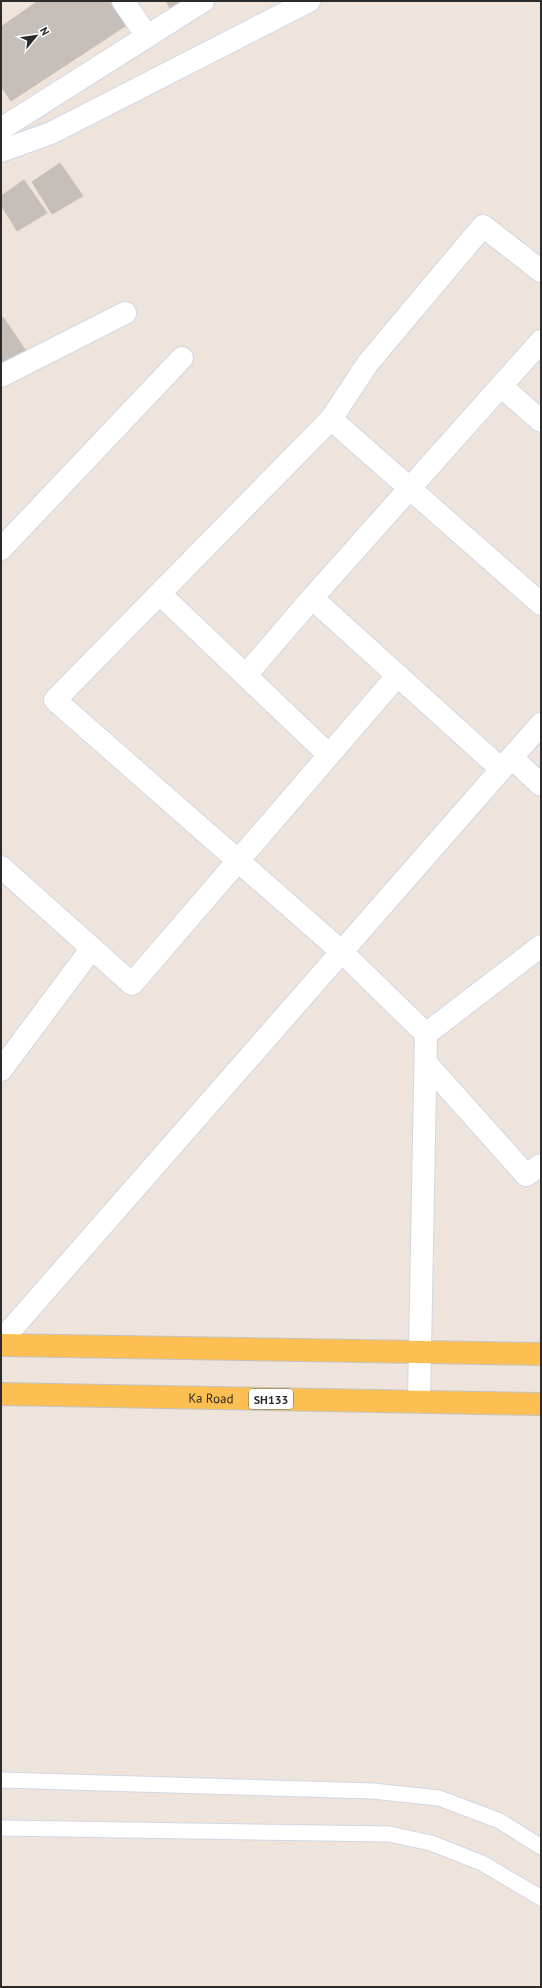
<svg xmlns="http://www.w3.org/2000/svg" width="542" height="1988" viewBox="0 0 542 1988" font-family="'PT Sans',sans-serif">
<rect width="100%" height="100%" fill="#eee4dc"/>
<!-- building -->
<g fill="#c6beb8" stroke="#cac0b5">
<polygon points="38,1 115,1 130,23 11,101 1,86 1,27"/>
<polygon points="166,1 180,1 170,8"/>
<polygon points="60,163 83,196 52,214 32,182"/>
<polygon points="24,180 47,213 17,231 1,205 1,196"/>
<polygon points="3,317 26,351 1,365 1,319"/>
</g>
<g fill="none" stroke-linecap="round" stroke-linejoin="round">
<defs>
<g id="lane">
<polyline points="1,1780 373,1791 439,1798 500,1821 541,1847"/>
<polyline points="1,1828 389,1834 431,1843 482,1863 541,1898"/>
</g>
<g id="street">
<polyline points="123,1 147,36"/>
<polyline points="1,129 203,1"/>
<polyline points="1,151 51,133 309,1"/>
<polyline points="1,376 125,313"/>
<polyline points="501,386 541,421"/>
<polyline points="331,419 368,363 483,226 541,271"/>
<polyline points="1,549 182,358"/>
<polyline points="160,594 329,755"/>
<polyline points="246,675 312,598"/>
<polyline points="512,758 541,785"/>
<polyline points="501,769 312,598 541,341"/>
<polyline points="1,867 132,984 398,675"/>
<polyline points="426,1034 541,946"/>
<polyline points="426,1063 526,1175 541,1165"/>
<polyline points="1,1070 92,948"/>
<polyline points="1,1341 541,724"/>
<polyline points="419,1402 426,1034 342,952 55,700 331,419 541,604"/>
</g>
<g id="primary">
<polyline points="1,1345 541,1354"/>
<path id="s1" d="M1,1394L541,1404"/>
</g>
</defs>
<!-- lane casing -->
<use href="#lane" stroke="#d1d7e5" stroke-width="17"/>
<!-- street casing -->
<use href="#street" stroke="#d1d7e5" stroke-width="24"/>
<!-- primary casing -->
<use href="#primary" stroke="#c4c4c4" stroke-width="24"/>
<!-- lane -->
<use href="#lane" stroke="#fff" stroke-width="15"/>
<!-- street -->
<use href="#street" stroke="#fff" stroke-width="22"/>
<!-- primary -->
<use href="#primary" stroke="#fdbe52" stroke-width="22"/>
</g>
<g text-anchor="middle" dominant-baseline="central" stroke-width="3" stroke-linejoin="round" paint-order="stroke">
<!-- shield labels -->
<rect fill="#fff" stroke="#6b6b6b" stroke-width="1" x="249" y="1389" width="44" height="20" rx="3"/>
<g font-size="12" font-weight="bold" fill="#2b2b2b">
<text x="271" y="1399">SH133</text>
</g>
<!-- street labels -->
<g font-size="13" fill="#2b2b2b" stroke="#fff">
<text stroke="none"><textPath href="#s1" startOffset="210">Ka Road</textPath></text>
</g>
</g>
<!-- border -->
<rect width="542" height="1988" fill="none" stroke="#2b2b2b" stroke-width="4"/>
<!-- north arrow -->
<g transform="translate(36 36) rotate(61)" stroke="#ffffff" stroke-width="3" paint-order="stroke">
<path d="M0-3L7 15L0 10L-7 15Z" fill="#2b2b2b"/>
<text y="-6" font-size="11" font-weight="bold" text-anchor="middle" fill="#2b2b2b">N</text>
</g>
</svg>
